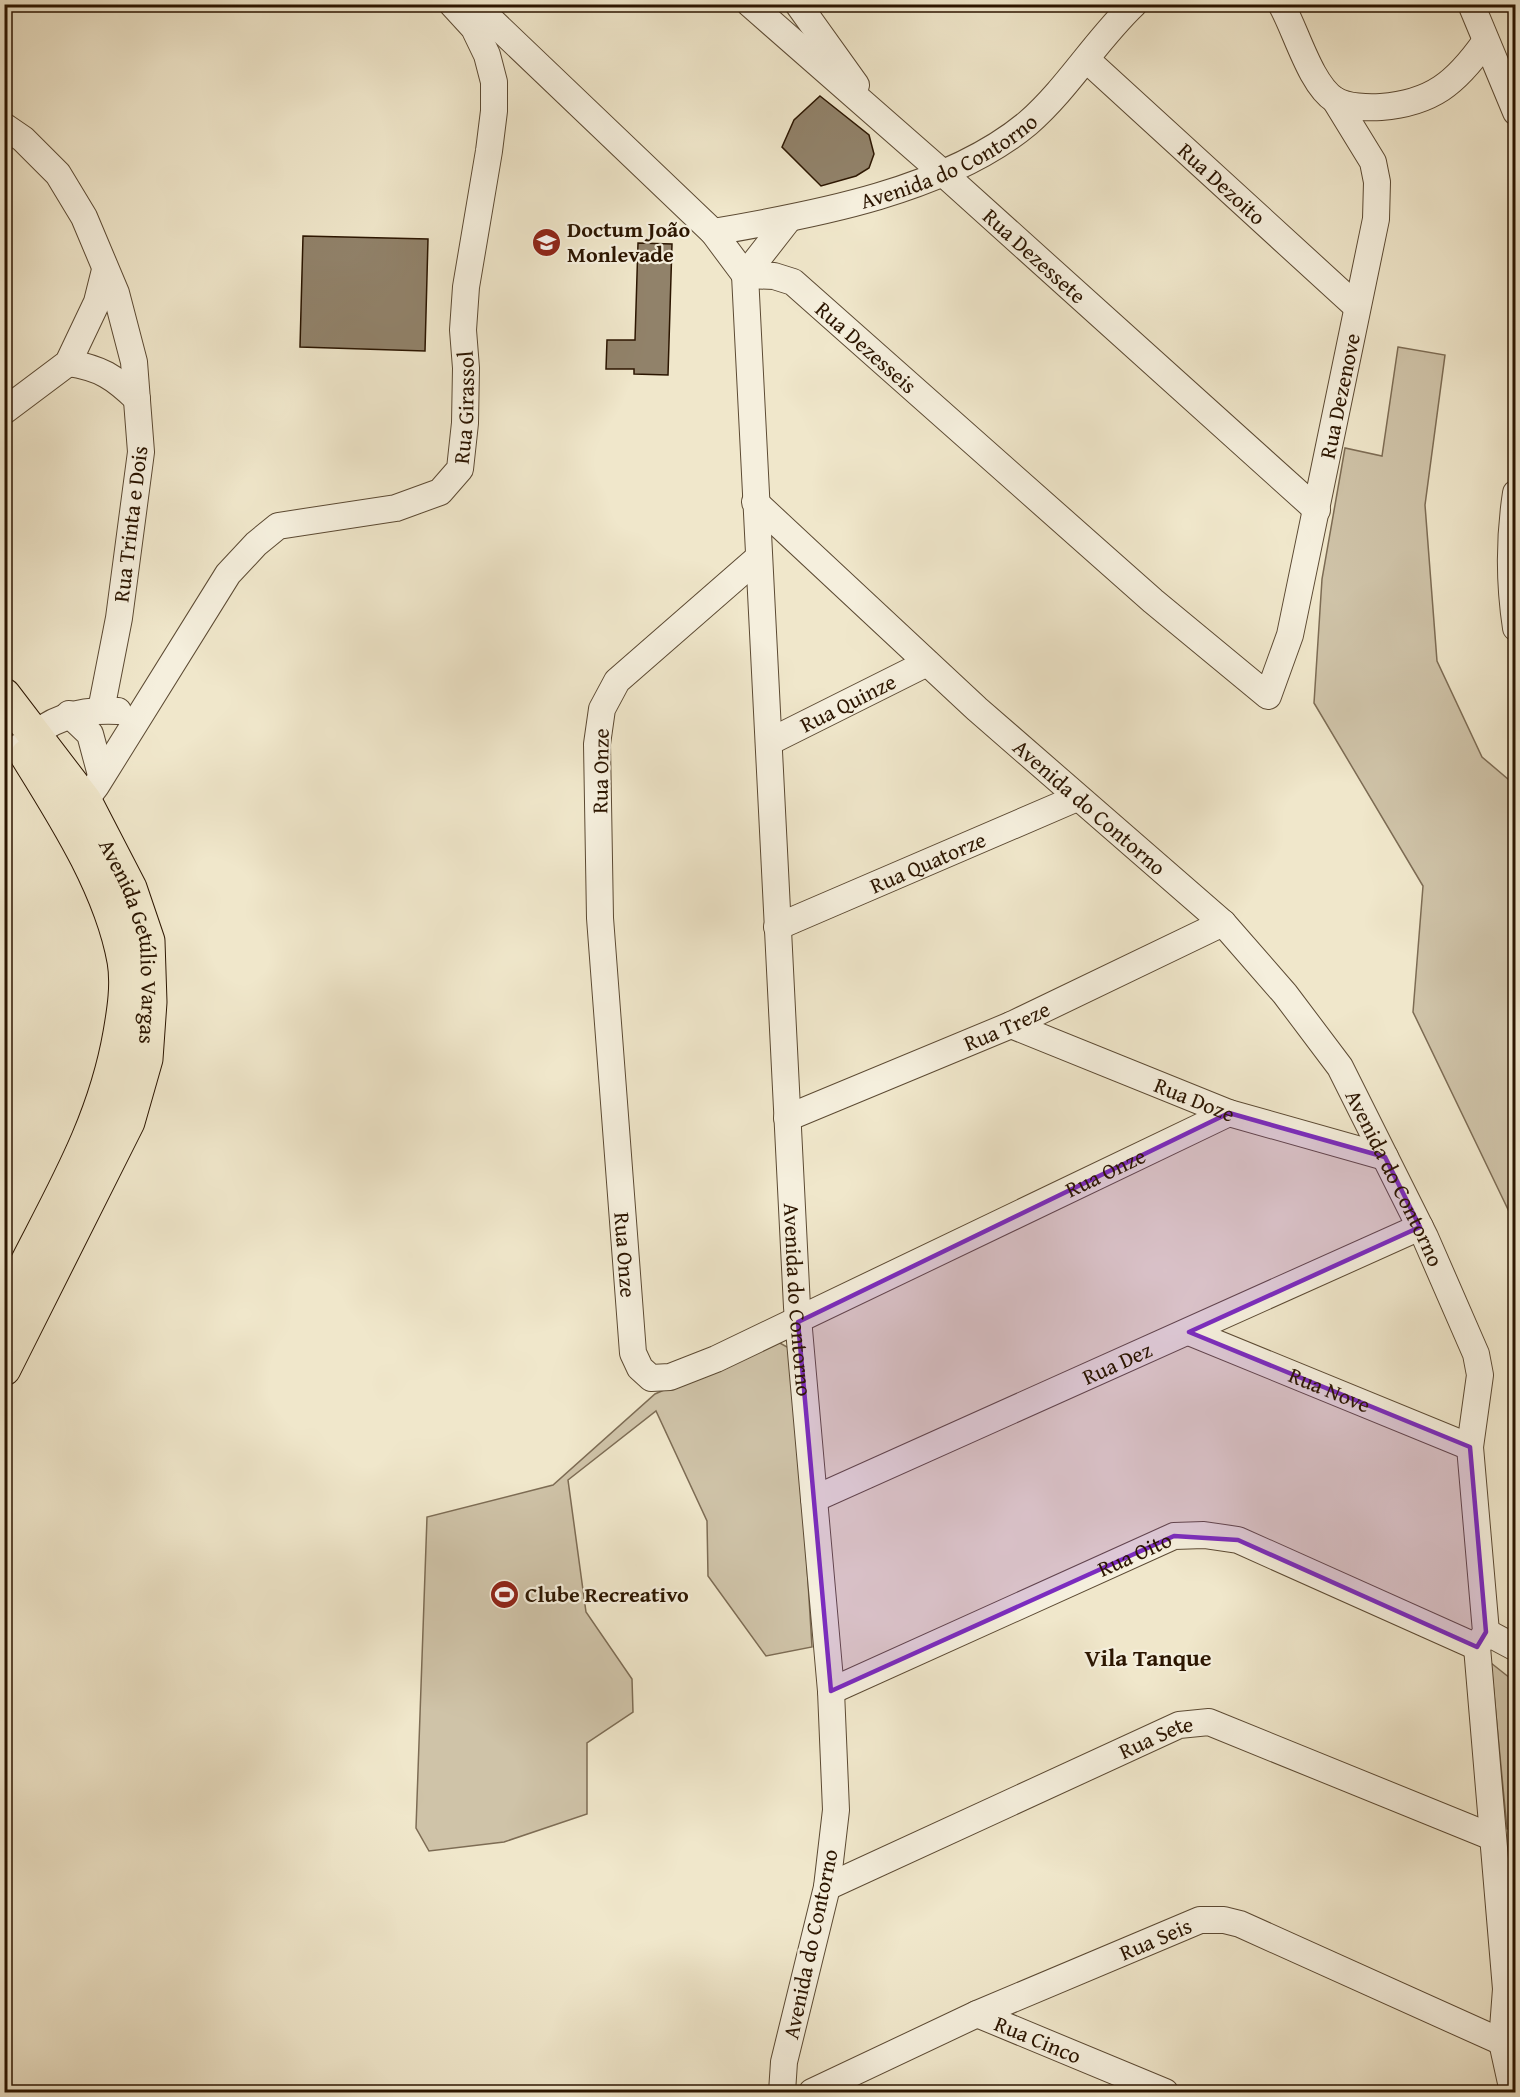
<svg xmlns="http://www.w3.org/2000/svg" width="1520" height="2097" viewBox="0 0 1520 2097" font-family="'Gentium Book Plus',serif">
<rect width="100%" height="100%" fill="#f0e7cb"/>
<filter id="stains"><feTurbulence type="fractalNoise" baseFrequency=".00333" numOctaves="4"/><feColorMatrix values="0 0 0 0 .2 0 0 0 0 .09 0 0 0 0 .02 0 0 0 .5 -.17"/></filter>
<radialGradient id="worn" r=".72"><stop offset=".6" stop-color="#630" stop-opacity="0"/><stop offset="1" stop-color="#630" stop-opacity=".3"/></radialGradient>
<!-- green -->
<g fill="#cfc3a8" stroke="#7d6c54" stroke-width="1.5">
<polygon points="1398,347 1445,355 1425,505 1437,661 1482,757 1515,785 1515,1224 1413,1012 1423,886 1314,703 1322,579 1345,448 1382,456"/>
<polygon points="778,1342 789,1348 794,1354 812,1647 766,1656 708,1576 707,1521 656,1411 568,1480 586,1612 632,1679 633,1712 587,1743 587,1814 504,1842 429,1851 416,1828 427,1517 553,1485 655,1394 763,1346"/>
<polygon points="1491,1663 1515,1682 1515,1828 1507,1829"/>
</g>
<!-- building -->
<g fill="#91826a" stroke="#2b1500" stroke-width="1.5">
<polygon points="820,96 869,135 874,154 869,168 856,176 821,186 782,147 794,120"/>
<polygon points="303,236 428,239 425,351 300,347"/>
<polygon points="638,243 672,244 668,375 634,374 634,369 606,369 607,340 635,340"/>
</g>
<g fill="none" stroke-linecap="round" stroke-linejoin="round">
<defs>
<g id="minor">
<polyline points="471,4 493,22 713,232 745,275"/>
<path id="s1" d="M750,4L944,174L1317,510"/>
<polyline points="798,4 856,85"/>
<path d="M1281,4C1296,30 1310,84 1335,100C1347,107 1368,108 1381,107C1432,103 1456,83 1485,42"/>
<polyline points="1471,4 1516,112"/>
<path id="s2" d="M1087,60L1357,307"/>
<polyline points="4,126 23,139 58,174 84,217 116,293 134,362 141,452 119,618 101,710"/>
<path id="s3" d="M713,232C814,215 948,190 1028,123C1068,88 1096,40 1134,4"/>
<path id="s4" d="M745,275L797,1307L831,1691L836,1810L827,1887L784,2062L782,2092"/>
<path id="s5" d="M745,275L774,276L793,282L1153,601L1268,696L1290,635L1376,219L1377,182L1373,162L1335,100"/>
<polyline points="745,275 788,220"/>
<path d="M68,363C101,368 114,377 137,399"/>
<polyline points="4,411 68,363 97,302 105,270"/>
<path d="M1516,493C1509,539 1509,582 1516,628"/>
<path id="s6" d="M755,502L977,709L1223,923L1285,994L1340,1067L1425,1237L1476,1354L1480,1375L1470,1447L1486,1632L1477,1647L1506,1989L1502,2042L1513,2092"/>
<path id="s7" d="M758,558L617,681L602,709L597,744L600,918L633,1353L640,1368L651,1378L670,1377L716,1359L1229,1113"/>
<polyline points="69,714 90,734 101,775"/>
<path id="s8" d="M769,742L927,663"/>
<path d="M21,746C49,718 79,709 118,711"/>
<path id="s9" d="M74,815L96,786L228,574L256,544L278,526L396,508L440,492L460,469L465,423L466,368L463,330L466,287L489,151L494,111V82L487,55L474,28L452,4"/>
<path id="s10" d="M777,927L1077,798"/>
<path id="s11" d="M1011,1025L1229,1113L1385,1157"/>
<path id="s12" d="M787,1118L1011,1025L1223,923"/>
<path id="s13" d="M1189,1332L1470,1447"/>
<path id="s14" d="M814,1499L1420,1227"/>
<polyline points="1486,1632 1516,1648"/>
<path id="s15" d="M831,1691L1174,1536L1204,1535L1238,1540L1477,1647"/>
<path id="s16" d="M827,1887L1179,1725L1209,1722L1492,1837"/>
<path id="s17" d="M977,2014L1165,2092"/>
<path id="s18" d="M812,2092L977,2014L1200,1920H1224L1240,1924L1502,2042"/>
</g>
<g id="major">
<path id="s19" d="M4,695L85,801L130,888L148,941L150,1002L146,1059L128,1122L4,1369"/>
<path d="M4,1309C48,1215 102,1137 120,1033C124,1010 128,984 124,961C111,889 65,817 27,756"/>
</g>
</defs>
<!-- minor casing -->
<use href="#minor" stroke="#5c4a33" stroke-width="28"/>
<!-- major casing -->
<use href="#major" stroke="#2b1500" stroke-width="35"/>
<!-- minor -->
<use href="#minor" stroke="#f5efdd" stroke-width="26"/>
<!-- major -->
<use href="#major" stroke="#f0e7cb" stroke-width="33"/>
</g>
<!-- marked area -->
<path fill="#7b2cbf" fill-opacity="0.2" stroke="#7b2cbf" stroke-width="4.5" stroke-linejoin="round" d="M1229,1113L1385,1157L1420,1227L1189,1332L1470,1447L1486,1632L1477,1647L1238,1540L1174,1536L831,1691L798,1322Z"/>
<!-- icons -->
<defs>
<symbol id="university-disc" viewBox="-11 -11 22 22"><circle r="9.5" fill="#8f2418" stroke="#f5efdd"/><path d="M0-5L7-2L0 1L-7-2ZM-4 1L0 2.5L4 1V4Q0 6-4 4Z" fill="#fff"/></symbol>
<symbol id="stadium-disc" viewBox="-11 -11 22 22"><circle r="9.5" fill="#8f2418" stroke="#f5efdd"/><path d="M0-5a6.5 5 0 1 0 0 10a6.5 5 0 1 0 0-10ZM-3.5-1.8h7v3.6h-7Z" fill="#fff"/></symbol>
</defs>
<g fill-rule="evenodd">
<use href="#university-disc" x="530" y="226" width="33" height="33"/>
<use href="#stadium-disc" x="488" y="1578" width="33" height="33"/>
</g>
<g text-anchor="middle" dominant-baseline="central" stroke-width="4.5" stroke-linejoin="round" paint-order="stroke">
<!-- street labels -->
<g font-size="22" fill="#2b1500" stroke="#f5efdd">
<text stroke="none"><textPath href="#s3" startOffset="248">Avenida do Contorno</textPath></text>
<text stroke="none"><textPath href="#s2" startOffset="183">Rua Dezoito</textPath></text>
<text stroke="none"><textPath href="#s1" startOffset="380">Rua Dezessete</textPath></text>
<text stroke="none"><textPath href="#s5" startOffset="147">Rua Dezesseis</textPath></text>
<text stroke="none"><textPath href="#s5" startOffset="988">Rua Dezenove</textPath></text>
<text stroke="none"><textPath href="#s9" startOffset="614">Rua Girassol</textPath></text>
<text transform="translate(130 524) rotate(-83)">Rua Trinta e Dois</text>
<text stroke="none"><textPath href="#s8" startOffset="88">Rua Quinze</textPath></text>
<text transform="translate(600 771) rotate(-89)">Rua Onze</text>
<text stroke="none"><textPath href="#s6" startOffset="453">Avenida do Contorno</textPath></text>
<text stroke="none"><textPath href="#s10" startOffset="164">Rua Quatorze</textPath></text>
<text stroke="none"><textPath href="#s19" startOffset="284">Avenida Getúlio Vargas</textPath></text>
<text stroke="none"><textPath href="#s12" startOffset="238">Rua Treze</textPath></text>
<text stroke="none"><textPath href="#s11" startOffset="198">Rua Doze</textPath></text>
<text stroke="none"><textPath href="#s7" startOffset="1396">Rua Onze</textPath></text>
<text stroke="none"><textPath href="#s6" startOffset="939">Avenida do Contorno</textPath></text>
<text stroke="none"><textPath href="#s7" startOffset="766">Rua Onze</textPath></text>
<text stroke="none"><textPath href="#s4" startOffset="1026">Avenida do Contorno</textPath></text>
<text stroke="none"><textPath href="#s14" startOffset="332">Rua Dez</textPath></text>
<text stroke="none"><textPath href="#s13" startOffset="152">Rua Nove</textPath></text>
<text stroke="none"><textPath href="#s15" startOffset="333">Rua Oito</textPath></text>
<text stroke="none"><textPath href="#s16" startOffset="362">Rua Sete</textPath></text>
<text stroke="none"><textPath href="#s18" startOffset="376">Rua Seis</textPath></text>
<text transform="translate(810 1944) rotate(-78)">Avenida do Contorno</text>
<text stroke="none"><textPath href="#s17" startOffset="66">Rua Cinco</textPath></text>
</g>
<!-- poi labels -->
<g font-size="22" font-weight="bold" fill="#2b1500" stroke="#f5efdd" text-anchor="start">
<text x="567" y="229">Doctum João<tspan x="567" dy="25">Monlevade</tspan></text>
<text x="525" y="1594">Clube Recreativo</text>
</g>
<!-- neighbourhood labels -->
<g font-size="24" font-weight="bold" fill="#2b1500" stroke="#f5efdd">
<text x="1148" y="1657">Vila Tanque</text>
</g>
</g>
<!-- margin -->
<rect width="1520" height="2097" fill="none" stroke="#f0e7cb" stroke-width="24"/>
<rect x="6" y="6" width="1508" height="2085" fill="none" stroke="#2b1500" stroke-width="3"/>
<rect x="12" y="12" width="1496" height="2073" fill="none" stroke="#2b1500" stroke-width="1.5"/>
<rect width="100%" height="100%" filter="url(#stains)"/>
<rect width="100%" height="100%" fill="url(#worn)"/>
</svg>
